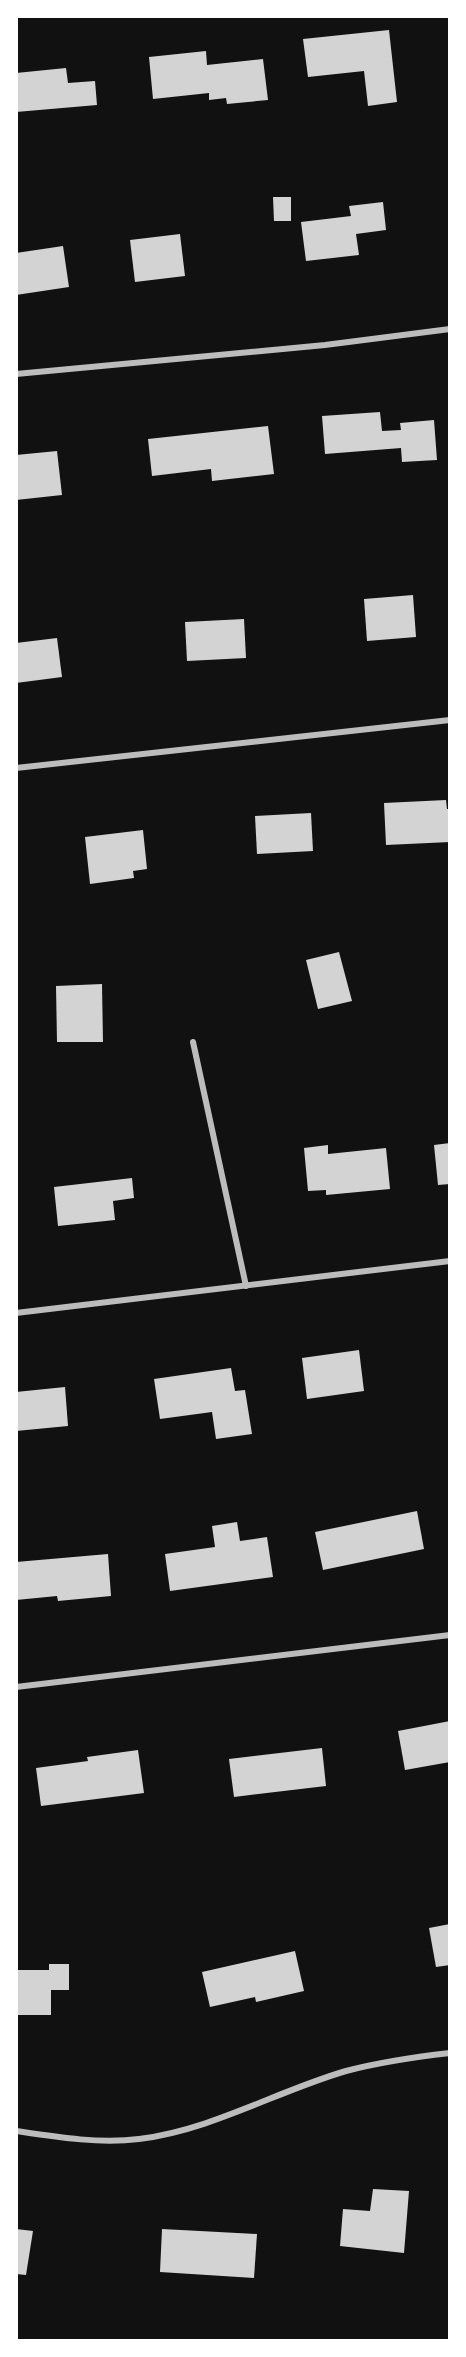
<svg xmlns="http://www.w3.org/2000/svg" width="466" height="2357" viewBox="0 0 466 2357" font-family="Commissioner,sans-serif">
<rect width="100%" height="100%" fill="#111"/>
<!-- building -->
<g fill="#d3d3d3">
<polygon points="389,30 397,102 368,106 364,71 308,77 303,39"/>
<polygon points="206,51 207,65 263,59 268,100 227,104 226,98 209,100 209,93 153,99 149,57"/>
<polygon points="66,68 68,83 95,81 97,105 16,112 16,73"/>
<polygon points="273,197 291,197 291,221 274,221"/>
<polygon points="383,202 386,230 356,234 359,255 306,261 301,222 351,216 349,206"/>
<polygon points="180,234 185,276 135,282 130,240"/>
<polygon points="63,246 69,287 16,295 16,253"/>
<polygon points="380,412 382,431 401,430 400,423 434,420 437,460 402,462 401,448 325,454 322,416"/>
<polygon points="268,426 274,474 212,481 211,469 152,476 148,439"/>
<polygon points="57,451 62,495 16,500 16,455"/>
<polygon points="413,595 416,637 367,641 364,599"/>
<polygon points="244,619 246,658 187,661 185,622"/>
<polygon points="57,638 62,677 16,683 16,643"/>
<polygon points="446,800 447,809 450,809 450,842 386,845 384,803"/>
<polygon points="311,813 313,851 257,854 255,816"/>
<polygon points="143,830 147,869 133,871 134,878 90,884 85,837"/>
<polygon points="339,952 352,1001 318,1009 306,960"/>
<polygon points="102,984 103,1042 57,1042 56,986"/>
<polygon points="450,1143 450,1184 438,1185 434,1145"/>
<polygon points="328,1145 328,1154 386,1148 390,1189 326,1195 326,1190 308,1191 304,1148"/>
<polygon points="132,1178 134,1198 113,1201 115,1220 58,1226 54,1187"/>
<polygon points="359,1350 364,1391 307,1399 302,1358"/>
<polygon points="231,1368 235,1391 245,1390 252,1434 216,1439 212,1412 160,1419 154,1379"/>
<polygon points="65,1387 68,1426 16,1431 16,1392"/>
<polygon points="417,1511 424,1549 323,1570 315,1532"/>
<polygon points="237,1522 240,1541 267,1537 273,1577 170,1591 165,1554 215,1547 212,1526"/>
<polygon points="108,1554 111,1596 58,1601 57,1596 16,1600 16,1562"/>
<polygon points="450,1721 450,1762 405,1770 398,1731"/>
<polygon points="322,1748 326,1786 234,1797 229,1759"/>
<polygon points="138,1750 144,1793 41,1806 36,1768 88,1761 87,1757"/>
<polygon points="450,1924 450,1965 436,1967 429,1928"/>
<polygon points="295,1951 304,1991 256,2002 255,1997 210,2007 202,1972"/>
<polygon points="49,1964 69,1964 69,1990 51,1990 51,2015 16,2015 16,1970 49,1970"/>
<polygon points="373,2189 409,2191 404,2253 340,2246 343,2209 370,2211"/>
<polygon points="16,2229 33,2231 26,2275 16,2274"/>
<polygon points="162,2229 257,2234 254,2278 160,2272"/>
</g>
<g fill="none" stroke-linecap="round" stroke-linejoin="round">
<!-- minor -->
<g stroke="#bcbcbc" stroke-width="6">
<polyline points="16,374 325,345 450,329"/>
<polyline points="16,768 450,720"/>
<polyline points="193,1042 246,1286"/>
<polyline points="16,1313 450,1261"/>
<polyline points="16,1687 450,1635"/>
<path d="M16,2131C56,2137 99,2144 139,2139C212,2130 277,2091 346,2071C380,2062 415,2057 450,2053"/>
</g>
</g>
<!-- border -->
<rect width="466" height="2357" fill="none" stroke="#ffffff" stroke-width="36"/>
</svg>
